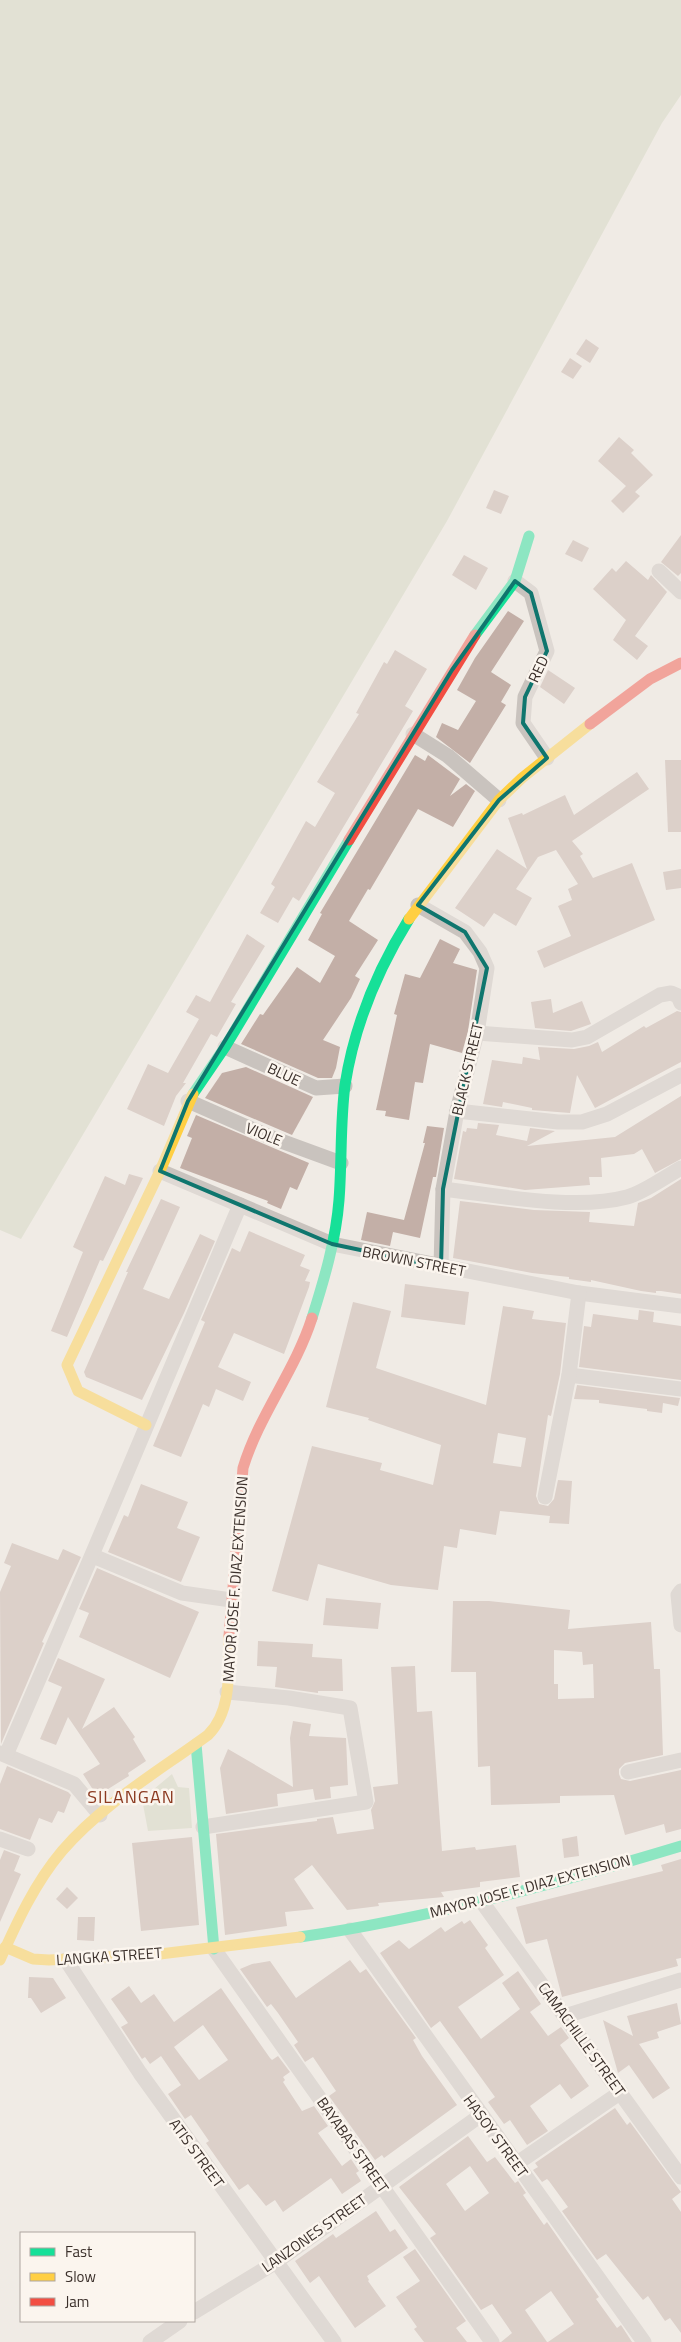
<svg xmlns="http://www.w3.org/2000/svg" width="681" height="2342" viewBox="0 0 681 2342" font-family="'Titillium Web',sans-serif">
<rect width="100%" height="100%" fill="#f0ebe5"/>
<!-- green -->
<g fill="#d1d6bf">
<polygon points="0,0 681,0 681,95 662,123 447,521 21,1239 0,1230"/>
<polygon points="172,1774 178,1787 189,1788 192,1828 148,1831 142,1799"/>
</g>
<!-- building -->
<g fill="#c3afa7" fill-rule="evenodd">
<polygon points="586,339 599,348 590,363 576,354"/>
<polygon points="570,358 582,366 573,379 561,372"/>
<polygon points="619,437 634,450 631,453 653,475 635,492 640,496 623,513 611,501 626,486 598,461"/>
<polygon points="494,490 509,496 501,514 486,508"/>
<polygon points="681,535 681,573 678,576 661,562"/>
<polygon points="573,540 589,548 582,562 565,554"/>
<polygon points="464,555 488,568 476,590 452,575"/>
<polygon points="626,561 648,580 651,575 667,592 635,636 648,646 637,660 613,640 626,620 593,589 612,568 616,572"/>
<polygon points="508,611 524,621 491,672 511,685 501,702 506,705 470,763 436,737 442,723 458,730 476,701 457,690 475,658"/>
<polygon points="395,650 427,669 405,706 413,711 299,901 293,897 278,923 260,913 275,887 271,884 306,821 315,827 335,793 317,782 359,714 356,713 384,662 387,664"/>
<polygon points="548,670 575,688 564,704 540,687"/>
<polygon points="415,755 425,761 428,755 460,779 450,796 466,784 475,791 453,827 418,809 370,890 368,889 349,921 378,940 355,976 360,979 351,998 323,1040 340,1047 336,1068 332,1078 318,1078 241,1044 260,1014 263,1015 297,967 320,983 335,956 308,940 322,914 320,913"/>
<polygon points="665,760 681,760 681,832 668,832"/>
<polygon points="637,772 649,789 572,841 583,854 580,856 593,878 632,863 655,920 544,968 537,951 571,936 558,906 572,900 568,889 578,884 556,850 538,857 516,889 532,898 516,926 494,913 484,927 455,908 497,849 527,869 508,818 522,813 523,815 565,795 574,815"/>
<polygon points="681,869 681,888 666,890 663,872"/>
<polygon points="247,934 265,946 231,1002 236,1004 217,1037 211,1034 183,1083 186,1083 176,1096 164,1126 127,1109 148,1064 168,1073 199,1019 186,1012 196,995 210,1002"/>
<polygon points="440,939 460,949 453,963 477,970 468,1031 462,1053 430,1044 423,1083 415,1082 409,1120 385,1116 386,1111 376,1110 397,1015 394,1014 405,974 420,978"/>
<polygon points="551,999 553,1013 582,1001 591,1024 571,1031 535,1028 531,1002"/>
<polygon points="677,1011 681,1012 681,1062 597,1107 595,1108 577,1075 570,1113 532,1110 532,1108 503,1102 502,1107 483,1104 492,1060 522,1064 523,1057 540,1060 538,1047 574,1049 589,1046 598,1042 602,1052 644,1026 646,1028"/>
<polygon points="246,1067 313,1097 292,1135 205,1098 222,1073"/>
<polygon points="681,1096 681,1159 655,1173 642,1149 634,1154 601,1158 602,1177 589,1177 590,1185 525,1190 454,1179 463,1131 466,1132 467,1128 477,1129 478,1123 499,1125 496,1135 527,1141 530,1128 555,1131 527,1146 615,1137"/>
<polygon points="196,1115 309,1163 297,1190 290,1187 281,1209 267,1203 268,1201 180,1168 192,1138 187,1136"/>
<polygon points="427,1126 444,1128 436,1177 433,1177 420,1238 393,1232 390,1246 361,1240 367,1212 404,1220 425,1143 423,1143"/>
<polygon points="129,1174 143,1178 103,1261 100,1260 67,1337 51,1331 83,1252 73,1247 105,1176 125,1185"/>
<polygon points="681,1179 681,1294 661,1291 656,1291 656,1293 641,1291 591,1280 591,1282 569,1279 569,1277 532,1273 453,1258 460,1201 534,1210 590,1212 589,1222 634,1226 638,1203 651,1198"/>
<polygon points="161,1199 180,1207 143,1289 169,1299 200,1234 215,1241 184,1313 142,1400 86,1377 84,1372 128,1272 126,1272"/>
<polygon points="249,1231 305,1255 300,1266 310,1270 305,1281 310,1282 309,1287 284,1354 234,1333 218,1367 251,1382 243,1401 216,1389 209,1407 203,1404 181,1457 153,1446 205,1322 201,1320 232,1248 240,1252"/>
<polygon points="405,1284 469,1292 465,1325 401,1317"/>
<path d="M353,1302L391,1311L376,1368L486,1405L503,1306L534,1311L532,1319L566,1323L560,1374L551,1416L548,1415L536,1496L539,1504L548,1506L554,1499L558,1480L572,1481L569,1524L549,1523L550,1516L500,1511L496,1535L460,1529L457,1548L444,1546L438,1590L391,1585L318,1564L308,1601L272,1591L312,1446L382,1463L380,1470L433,1485L441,1445L368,1420L369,1418L326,1407ZM498,1433L526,1438L521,1467L493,1463Z"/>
<polygon points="639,1310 654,1312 653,1322 681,1326 681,1380 579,1367 584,1326 591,1327 593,1314 638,1320"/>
<polygon points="577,1385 680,1398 678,1406 663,1403 662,1413 647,1411 647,1409 599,1403 599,1400 574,1399"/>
<polygon points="141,1484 188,1502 177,1528 200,1537 181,1582 108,1552 124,1515 128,1517"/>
<polygon points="12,1543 58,1560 63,1549 81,1557 42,1642 44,1643 1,1744 0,1592 11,1566 4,1563"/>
<polygon points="97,1568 199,1612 170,1678 79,1637 89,1613 79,1609"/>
<polygon points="326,1598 381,1603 378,1629 323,1625"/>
<path d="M453,1601H489L570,1610L568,1629L651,1622L654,1669H660L663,1755L625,1763L619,1769V1774L621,1779L630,1781L681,1770V1829L666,1833L664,1824L625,1835L614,1795L560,1796V1803L491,1805L490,1766L478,1767L476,1672H451ZM554,1650L582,1652L583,1665L593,1664L594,1698L558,1699V1684H554Z"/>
<polygon points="258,1641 313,1644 312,1657 342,1659 343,1691 318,1691 318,1693 275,1687 277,1667 257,1666"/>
<polygon points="58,1658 105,1679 82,1729 114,1707 135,1737 133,1739 146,1761 128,1773 129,1776 124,1779 97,1796 83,1774 100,1764 68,1717 56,1745 40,1739 62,1687 48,1681"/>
<polygon points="415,1666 417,1712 432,1711 442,1851 475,1847 476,1850 516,1845 520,1877 480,1882 480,1887 441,1892 444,1897 378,1903 379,1906 347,1910 312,1865 294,1879 314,1909 285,1912 287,1926 225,1935 216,1834 317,1821 317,1819 333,1817 337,1834 374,1829 371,1810 375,1801 373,1787 398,1784 391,1667"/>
<polygon points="293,1721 311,1724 309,1736 346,1738 348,1785 330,1787 331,1798 315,1800 313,1789 277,1794 278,1806 226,1814 220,1768 228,1749 293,1787 290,1738"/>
<polygon points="7,1766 68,1792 71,1795 64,1813 58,1811 52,1823 39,1818 30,1840 0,1829 0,1784"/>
<polygon points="577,1836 579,1856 564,1858 562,1839"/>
<polygon points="192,1837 199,1925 141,1931 132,1843"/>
<polygon points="4,1850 20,1856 14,1871 21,1874 0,1922 0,1860"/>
<polygon points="681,1859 681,1958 676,1959 678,1966 562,1997 547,1939 526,1944 516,1907 663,1871 661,1865"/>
<polygon points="67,1887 78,1898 67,1909 56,1899"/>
<polygon points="78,1917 95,1917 94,1941 77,1940"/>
<polygon points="470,1920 488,1945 485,1948 504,1975 458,2007 481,2039 520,2009 502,1983 518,1971 541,2004 530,2012 548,2036 561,2027 569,2038 560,2045 589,2086 571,2099 560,2084 530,2106 548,2131 527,2145 510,2120 504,2124 488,2102 495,2097 440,2021 431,2028 380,1953 399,1940 409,1949 441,1927 445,1932 462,1921 464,1924"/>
<polygon points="350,1960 360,1973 366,1969 416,2038 413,2040 422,2056 457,2105 384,2158 382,2155 375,2160 329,2096 336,2091 313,2057 305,2062 294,2045 298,2042 278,2013 271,2004 267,2007 240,1969 252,1964 270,1961 296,1998"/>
<polygon points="29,1977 53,1978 66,1998 41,2013 31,1998 28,1998"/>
<path d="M129,1986L141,2003L154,1994L174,2022L221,1988L270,2058L272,2060L278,2056L290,2072L283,2077L285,2080L283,2082L302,2111L314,2106L328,2126L318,2133L342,2166L351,2159L359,2171L356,2173L361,2181L342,2194L331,2178L283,2212L275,2200L266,2206L248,2184L239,2190L206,2143L209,2141L191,2115L185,2119L168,2094L181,2085L161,2056L150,2064L145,2057L142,2059L121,2027L128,2023L111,1999ZM203,2025L228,2060L199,2080L174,2047Z"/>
<polygon points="677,2003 681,2024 657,2032 659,2038 639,2044 670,2088 653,2099 629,2065 618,2073 603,2020 633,2036 627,2016"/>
<polygon points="615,2108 627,2125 630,2122 681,2192 672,2199 681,2212 681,2333 670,2318 665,2321 648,2296 643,2300 606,2254 597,2260 562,2211 568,2207 549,2181 547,2179 542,2182 533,2170 538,2167 535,2163"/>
<path d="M468,2136L487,2162L495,2157L515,2183L518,2181L526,2193L523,2195L544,2225L547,2222L599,2297L596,2299L617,2328L621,2325L632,2342H548L574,2324L551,2291L525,2310L547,2342H501L512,2333L492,2304L481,2310L430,2238L436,2234L399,2187ZM470,2166L489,2193L465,2211L446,2184Z"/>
<polygon points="376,2211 390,2232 395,2229 408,2248 367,2276 369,2280 368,2281 386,2306 355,2328 319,2276 310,2283 295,2261 333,2234 336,2238"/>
<polygon points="415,2249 466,2321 456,2328 467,2342 424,2342 414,2329 417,2327 396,2297 420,2281 403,2257"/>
</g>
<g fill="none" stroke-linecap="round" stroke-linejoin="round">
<!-- street -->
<g stroke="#c9c3be" stroke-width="15">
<polyline points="659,571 681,592"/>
<polyline points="515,581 531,593 547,651 525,697 523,723 547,758"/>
<polyline points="413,734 448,756 499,800"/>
<polyline points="418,905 465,932 480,952 487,968 477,1033 457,1111 443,1189 441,1267"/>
<polyline points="477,1033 572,1040 587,1037 660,995 671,993 678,996 681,1003"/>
<polyline points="225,1047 316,1088 345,1086"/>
<polyline points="188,1101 270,1137 341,1163"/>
<polyline points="457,1111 558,1122 582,1122 607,1114 681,1075"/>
<polyline points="160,1171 332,1244 579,1293 681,1306"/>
<path d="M443,1189C496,1195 575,1211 627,1197C643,1193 665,1177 681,1168"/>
<polyline points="569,1375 681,1389"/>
<polyline points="545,1497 569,1375 579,1293"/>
<polyline points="93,1556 182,1593 231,1600"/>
<polyline points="681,1591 678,1595 681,1625"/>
<polyline points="0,1753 74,1784 100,1815"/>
<path d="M6,1755C86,1572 162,1388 240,1205"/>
<polyline points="628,1772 681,1760"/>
<polyline points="203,1827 366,1802 350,1708 289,1698 227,1692"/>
<polyline points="0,1839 28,1849"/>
<polyline points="482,1902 681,2177"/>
<polyline points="350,1930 644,2342"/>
<polyline points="214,1949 492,2342"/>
<polyline points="66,1960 140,2073 334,2342"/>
<polyline points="565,2016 681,1980"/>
<polyline points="516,2164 621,2092"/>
<polyline points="194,2312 276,2262 481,2115"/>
<polyline points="150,2342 180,2321"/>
</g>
<!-- fast -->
<g stroke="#16e098" stroke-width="11">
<polyline points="475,635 515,581 529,536"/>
<polyline points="193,1094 225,1047 349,840"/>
<path d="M312,1318C324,1280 336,1240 339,1200C342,1162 340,1123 345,1085C354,1027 378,969 409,919"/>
<polyline points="196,1744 214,1949"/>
<path d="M300,1937C430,1918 555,1884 681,1846"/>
</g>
<!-- slow -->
<g stroke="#ffcf43" stroke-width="11">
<polyline points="409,919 499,800 522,778 590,724"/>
<polyline points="146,1425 78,1391 67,1365 160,1171 193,1094"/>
<polyline points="5,1947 33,1959 49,1960 160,1954 300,1937"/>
<path d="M0,1960C17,1922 35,1883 62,1851C102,1804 159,1771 208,1735C233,1710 228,1669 229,1636"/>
</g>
<!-- jam -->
<g stroke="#f24e42" stroke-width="11">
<polyline points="590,724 650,679 681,663"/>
<polyline points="349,840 475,635"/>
<path d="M229,1636L243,1468C259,1415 295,1371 312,1318"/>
</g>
</g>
<!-- marked area -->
<path d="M0 0H681V2342H0ZM515,581L531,593L547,651L525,697L523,723L547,758L499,800L418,905L465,932L487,968L443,1189L441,1267L332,1244L160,1171L188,1101L452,670Z" fill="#f0ebe5" fill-opacity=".55" fill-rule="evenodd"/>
<path fill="none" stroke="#0f766e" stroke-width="4" stroke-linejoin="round" d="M515,581L531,593L547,651L525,697L523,723L547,758L499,800L418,905L465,932L487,968L443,1189L441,1267L332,1244L160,1171L188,1101L452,670Z"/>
<g text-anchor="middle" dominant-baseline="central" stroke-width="5" stroke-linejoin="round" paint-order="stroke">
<!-- street labels -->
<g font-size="15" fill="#3b302b" stroke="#fbf5ee">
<text transform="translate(538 669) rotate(-65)">RED</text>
<text transform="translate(467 1069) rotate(-77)">BLACK STREET</text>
<text transform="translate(284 1074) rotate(25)">BLUE</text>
<text transform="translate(264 1134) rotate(22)">VIOLE</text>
<text transform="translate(414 1261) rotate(11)">BROWN STREET</text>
<text transform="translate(235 1579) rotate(-86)">MAYOR JOSE F. DIAZ EXTENSION</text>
<text transform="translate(530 1886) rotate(-15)">MAYOR JOSE F. DIAZ EXTENSION</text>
<text transform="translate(109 1956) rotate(-4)">LANGKA STREET</text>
<text transform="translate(582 2039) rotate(54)">CAMACHILLE STREET</text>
<text transform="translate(496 2136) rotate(54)">HASOY STREET</text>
<text transform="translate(353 2145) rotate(55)">BAYABAS STREET</text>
<text transform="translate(197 2153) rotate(54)">ATIS STREET</text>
<text transform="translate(314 2233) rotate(-35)">LANZONES STREET</text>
</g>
<!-- quarter labels -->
<g font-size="18" letter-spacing="1" fill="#8c3b22" stroke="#fbf5ee">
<text x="131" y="1796">SILANGAN</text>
</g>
</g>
<!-- legend -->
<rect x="20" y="2232" width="175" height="90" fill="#fbf5ee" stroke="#aea6a0"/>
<rect x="30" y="2248" width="25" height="8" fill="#16e098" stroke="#aea6a0"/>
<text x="65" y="2257" font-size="15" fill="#3b302b">Fast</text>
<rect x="30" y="2273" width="25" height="8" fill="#ffcf43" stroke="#aea6a0"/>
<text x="65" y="2282" font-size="15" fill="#3b302b">Slow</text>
<rect x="30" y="2298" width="25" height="8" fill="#f24e42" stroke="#aea6a0"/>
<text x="65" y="2307" font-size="15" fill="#3b302b">Jam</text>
</svg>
